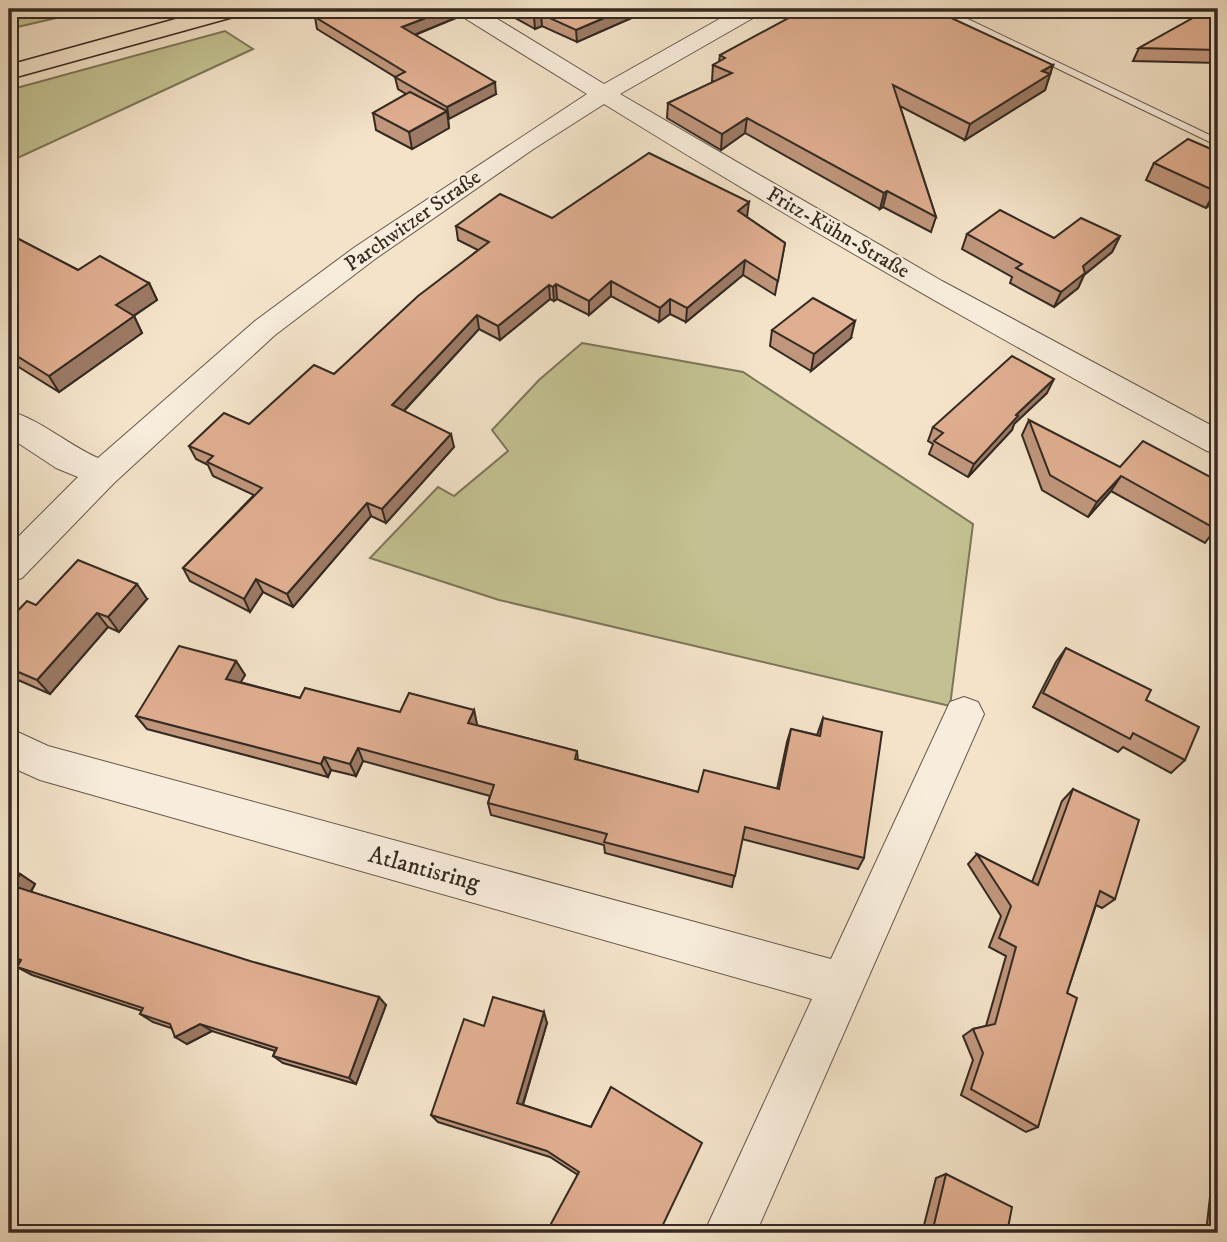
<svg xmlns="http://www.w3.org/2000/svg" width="1227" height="1242" viewBox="0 0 1227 1242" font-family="'IM FELL DW Pica',serif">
<rect width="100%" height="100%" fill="#f4e3c9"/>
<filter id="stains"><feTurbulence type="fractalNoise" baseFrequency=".00286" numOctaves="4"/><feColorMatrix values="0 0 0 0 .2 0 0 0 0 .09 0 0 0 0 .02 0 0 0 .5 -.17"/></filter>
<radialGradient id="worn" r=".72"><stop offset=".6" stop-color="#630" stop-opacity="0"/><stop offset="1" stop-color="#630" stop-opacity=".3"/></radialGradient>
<!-- green -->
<g fill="#c3c191" stroke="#7c765a" stroke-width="2">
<polygon points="9,9 95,9 9,29"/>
<polygon points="225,31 253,49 9,162 9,90"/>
<polygon points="582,343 743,372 973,524 950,706 499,600 370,558 438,487 454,496 508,451 492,430 539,380"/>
</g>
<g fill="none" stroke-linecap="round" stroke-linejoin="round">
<defs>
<polygon id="lane" points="934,9 947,9 1218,139 1218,146"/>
<g id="street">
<path d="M455,9H481L604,84L737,9H763L760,14L620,94L942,281L1218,429V455L1207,451C1002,341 801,226 604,104L532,150L375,259L275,335L114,483L22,578L9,582V546L78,477L56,468L9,437V411C40,419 68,445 98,458L255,321L355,247L587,94L458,14Z"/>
<polygon points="964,697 978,702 984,714 756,1233 704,1233 812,999 40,780 9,766 9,728 48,746 831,959 950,702"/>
</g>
<polygon id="highway" points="212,9 247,9 244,14 9,79 9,65"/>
</defs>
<!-- lane casing -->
<use href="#lane" stroke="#64584c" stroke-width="2"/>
<!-- street casing -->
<use href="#street" stroke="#64584c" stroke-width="2"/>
<!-- highway casing -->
<use href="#highway" stroke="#342a22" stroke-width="3"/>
<!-- lane -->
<use href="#lane" fill="#f8eddc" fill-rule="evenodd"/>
<!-- street -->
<use href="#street" fill="#f8eddc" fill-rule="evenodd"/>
<!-- highway -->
<use href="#highway" fill="#f4e3c9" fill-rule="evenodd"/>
</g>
<!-- wall -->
<g fill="#c0967c" stroke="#342a22" stroke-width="2">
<polygon points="499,9 645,9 645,12 577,42 542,26 535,29"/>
<polygon points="1194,9 1218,9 1218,63 1133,61 1139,48 1204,12"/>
<polygon points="315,17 458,17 415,35 496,94 448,118 449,128 412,149 376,130 373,113 406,94 398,89 395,77 317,29"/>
<polygon points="720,55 1053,65 1045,90 965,140 900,106 936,217 931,232 883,207 880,209 745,133 721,150 667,118 668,103 714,82 712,81 713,65 719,62"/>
<polygon points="1218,152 1218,198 1206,208 1146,180 1154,163"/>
<polygon points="747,217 785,243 775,295 743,275 686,322 670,314 659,322 611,296 589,315 557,299 554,301 550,299 500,340 479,329 404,411 454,447 386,523 371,516 293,607 263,592 250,612 190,581 183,568 254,495 213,476 208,465 196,459 189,446 249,424 334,374 478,250 458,240 456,226 552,218"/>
<polygon points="9,234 78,270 149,283 157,300 134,316 142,333 59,392 9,361"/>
<polygon points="967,234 1054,238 1120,236 1112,252 1084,275 1078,288 1054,307 1010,283 1012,277 962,249"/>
<polygon points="772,330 851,338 811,371 770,346"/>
<polygon points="1047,393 1014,424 1012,430 968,477 929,454 933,444 928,441 933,427"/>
<polygon points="1029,420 1218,525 1205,543 1111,491 1088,517 1042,490 1022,435"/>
<polygon points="147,599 119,632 108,627 50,694 9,676 9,620 36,605"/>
<polygon points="1066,648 1146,700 1185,760 1171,773 1123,747 1118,752 1033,707 1056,662"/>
<polygon points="236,661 245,675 240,682 300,698 400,712 474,710 476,725 577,751 578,760 698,792 777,789 787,742 791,729 817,735 823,718 864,858 858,869 742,839 732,887 605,853 604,845 491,815 488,803 490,796 363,761 356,776 331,770 328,777 147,729 136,716"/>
<polygon points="1073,789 1115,899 1102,908 1096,905 1067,993 1038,1127 1026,1132 961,1095 973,1060 963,1036 973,1029 986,1026 1006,956 989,947 1001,916 968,864 977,854 1032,882 1062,801"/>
<polygon points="9,870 20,874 35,884 31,892 386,1005 356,1084 283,1063 273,1056 275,1051 212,1031 187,1044 171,1028 153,1022 140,1014 142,1011 32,975 17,967 19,963 9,960"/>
<polygon points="547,1023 523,1105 591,1127 611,1087 578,1175 550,1157 438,1122 431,1115 484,1026"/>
<polygon points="946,1174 1007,1233 922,1233 936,1178"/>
<polygon points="1218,1196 1218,1233 1206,1233 1210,1197"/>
</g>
<!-- shaded-wall -->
<g fill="#9c7a65" stroke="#342a22" stroke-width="2">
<polygon points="449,9 457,9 458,17 404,39 402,27"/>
<polygon points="625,9 645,9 645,12 577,42 576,30"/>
<polygon points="541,14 542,26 535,29 534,17"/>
<polygon points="1053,65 1045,90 965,140 970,124 1042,71"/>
<polygon points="495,82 496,94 449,119 447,107"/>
<polygon points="447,111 449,128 412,149 409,132"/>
<polygon points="747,118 745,133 721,150 722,134"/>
<polygon points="1218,189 1218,198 1206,208 1215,191"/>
<polygon points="887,191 883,207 880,209 884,193"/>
<polygon points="749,202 747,217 738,211"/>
<polygon points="1120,236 1112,252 1084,275 1078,288 1054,307 1061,292 1083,266"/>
<polygon points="745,260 743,275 686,322 687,308"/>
<polygon points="611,281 611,296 589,315 589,301"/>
<polygon points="149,283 157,300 124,322 116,305"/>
<polygon points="556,284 557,299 554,301 553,287"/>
<polygon points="549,285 550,299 500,340 498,326"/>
<polygon points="670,299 670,314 659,322 660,308"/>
<polygon points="477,315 479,329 396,419 392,405"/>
<polygon points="134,316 142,333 59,392 49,376"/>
<polygon points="855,321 851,338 811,371 814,354"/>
<polygon points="1054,379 1047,393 1014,424 1012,430 968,477 974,464 1016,415"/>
<polygon points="451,434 454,447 386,523 382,509"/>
<polygon points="1121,476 1111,491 1088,517 1097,502"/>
<polygon points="367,503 371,516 293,607 287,594"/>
<polygon points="256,579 263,592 250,612 244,599"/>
<polygon points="137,584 147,599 119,632 108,617"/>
<polygon points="97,613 108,627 50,694 37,680"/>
<polygon points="236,661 245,675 235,692 226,679"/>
<polygon points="474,710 477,724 472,736 468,723"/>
<polygon points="358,748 363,761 356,776 350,764"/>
<polygon points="324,757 331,770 328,777 321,764"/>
<polygon points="20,874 35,884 28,896 13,886"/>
<polygon points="379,997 386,1005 356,1084 349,1078"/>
<polygon points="544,1012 547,1023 521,1110 517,1103"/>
<polygon points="200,1024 212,1031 187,1044 175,1037"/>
</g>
<!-- building -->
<g fill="#dfae90" stroke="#342a22" stroke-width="2">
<polygon points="340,9 449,9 402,27 495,82 447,107 395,77 405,72 315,17"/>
<polygon points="519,9 625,9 576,30 541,14 534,17"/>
<polygon points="805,9 932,9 1053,65 1042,71 1050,74 970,124 893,85 936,217 887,191 884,193 747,118 722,134 668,103 732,73 713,65 725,58 720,55"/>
<polygon points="1209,9 1218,9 1218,50 1139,48"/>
<polygon points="410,92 447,111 409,132 373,113"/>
<polygon points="1188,139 1218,152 1218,189 1215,191 1154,163"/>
<polygon points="649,153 749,202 738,211 785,243 778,281 745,260 687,308 670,299 660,308 611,281 589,301 556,284 553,287 549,285 498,326 477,315 392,405 451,434 382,509 367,503 287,594 256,579 244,599 183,568 262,488 207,462 213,456 189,446 224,413 249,424 314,365 334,374 418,296 489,242 456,226 500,194 552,218"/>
<polygon points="1000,210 1054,238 1081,218 1120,236 1083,266 1085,273 1061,292 1016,268 1022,264 967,234"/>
<polygon points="9,234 78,270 100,256 149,283 116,305 134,316 49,376 9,351 9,314 16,309 9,305"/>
<polygon points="813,298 855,321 814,354 772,330"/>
<polygon points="1012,356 1054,379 1016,415 1018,416 974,464 934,441 943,433 933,427"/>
<polygon points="1029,420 1120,467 1143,441 1218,481 1218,525 1216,529 1121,476 1097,502 1050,475"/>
<polygon points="78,560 137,584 108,617 97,613 37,680 9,668 9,620 27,601 36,605"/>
<polygon points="179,646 236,661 226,679 300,698 305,688 400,712 409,693 474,710 468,723 577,751 575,759 698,792 704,770 779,789 791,729 820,736 823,718 882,732 864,858 745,827 735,876 604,842 607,834 488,803 494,785 358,748 350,764 324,757 321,764 136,716"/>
<polygon points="1066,648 1151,690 1146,700 1199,727 1185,760 1133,733 1130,739 1043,693"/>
<polygon points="1073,789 1139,820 1115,899 1100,891 1067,993 1077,998 1038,1127 971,1089 983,1053 973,1029 995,1024 1016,947 999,938 1011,906 977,854 1038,885"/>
<polygon points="9,870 20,874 13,886 250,961 379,997 349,1078 273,1056 277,1048 200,1024 175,1037 170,1024 140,1014 143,1008 17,967 21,960 9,956"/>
<polygon points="493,997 544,1012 517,1103 591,1127 611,1087 702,1143 659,1233 546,1233 579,1172 547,1151 431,1115 464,1019 484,1026"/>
<polygon points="946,1174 1012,1207 1007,1233 932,1233"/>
</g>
<g text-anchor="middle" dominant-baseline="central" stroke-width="5" stroke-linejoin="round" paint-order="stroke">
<!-- far-street labels -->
<g font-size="21" fill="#342a22" stroke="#f8eddc">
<text transform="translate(413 221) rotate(-35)">Parchwitzer Straße</text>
<text transform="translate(838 233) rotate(30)">Fritz-Kühn-Straße</text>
</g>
<!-- street labels -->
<g font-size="24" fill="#342a22" stroke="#f8eddc">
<text transform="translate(424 869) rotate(15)">Atlantisring</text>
</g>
</g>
<!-- margin -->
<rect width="1227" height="1242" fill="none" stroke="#f4e3c9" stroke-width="35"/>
<rect x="10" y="10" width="1206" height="1221" fill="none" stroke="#342a22" stroke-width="3.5"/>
<rect x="18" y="18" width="1192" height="1207" fill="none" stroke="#342a22" stroke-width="2"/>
<rect width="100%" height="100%" filter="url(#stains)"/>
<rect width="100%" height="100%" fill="url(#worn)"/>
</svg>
